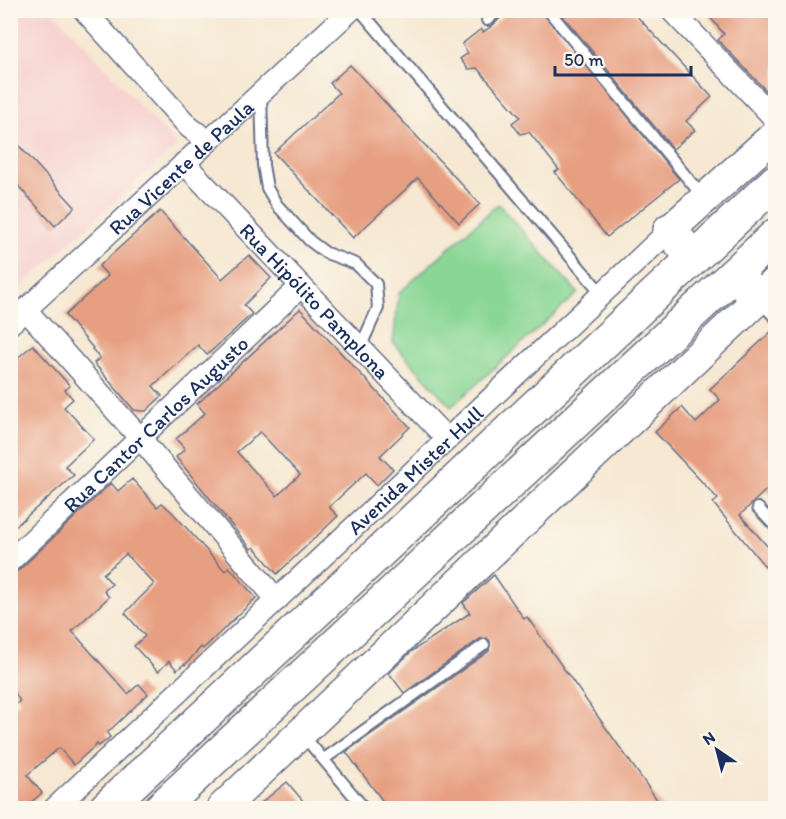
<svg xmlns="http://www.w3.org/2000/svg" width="786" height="819" viewBox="0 0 786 819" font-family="Itim,sans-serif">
<rect width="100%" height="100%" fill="#fbf7ec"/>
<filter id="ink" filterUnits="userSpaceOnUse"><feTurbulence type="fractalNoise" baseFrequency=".0167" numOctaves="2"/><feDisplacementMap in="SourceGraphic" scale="12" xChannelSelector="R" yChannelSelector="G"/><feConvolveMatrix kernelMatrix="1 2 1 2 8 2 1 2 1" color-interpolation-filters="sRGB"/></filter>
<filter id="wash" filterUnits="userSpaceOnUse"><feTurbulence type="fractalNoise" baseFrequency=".008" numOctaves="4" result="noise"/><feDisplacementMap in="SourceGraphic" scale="24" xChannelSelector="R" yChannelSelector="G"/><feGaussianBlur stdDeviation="1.35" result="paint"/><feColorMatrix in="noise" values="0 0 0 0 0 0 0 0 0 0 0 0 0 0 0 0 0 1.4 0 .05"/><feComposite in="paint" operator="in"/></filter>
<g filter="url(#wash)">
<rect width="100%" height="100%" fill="#f6e8d2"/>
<!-- built -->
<polygon fill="#f7d0cf" points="11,11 53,11 177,146 11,296"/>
<!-- green -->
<polygon fill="#8ad795" stroke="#52837a" stroke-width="1.5" points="498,204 578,293 451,407 393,343 399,293"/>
<g id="blocks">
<!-- building -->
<g fill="#e79f81" fill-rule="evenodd">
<polygon points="509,10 541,10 679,179 607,237 555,172 559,170 529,132 520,134 512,123 520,117 477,68 468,69 460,59 468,53 462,44 481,29 483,32 492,26"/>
<polygon points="558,10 631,10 712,97 686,121 695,130 673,149"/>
<polygon points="704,10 776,10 776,101 718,40 724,34"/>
<polygon points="350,65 480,204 459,223 418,178 353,238 274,153 339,93 330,83"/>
<polygon points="10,136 75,207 55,226 10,177"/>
<polygon points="160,211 222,279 249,255 271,278 244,305 252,314 207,355 198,345 153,386 162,396 146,411 142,411 134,410 94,363 100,358 92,349 93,348 65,315 108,276 99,266"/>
<path d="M300,309L410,427L380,456L393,469L377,485L366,473L329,507L338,516L277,574L254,547L251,549L176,457L185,449L176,439L205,413L197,404ZM260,432L300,475L277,496L237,452Z"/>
<polygon points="776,327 776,500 766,490 740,515 776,556 776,580 713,503 718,499 655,432 682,407 696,423 720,400 710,389"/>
<polygon points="33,345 70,386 65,390 73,399 64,407 94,439 65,466 74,475 10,531 10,364"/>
<polygon points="132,479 157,507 162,503 173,513 225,571 229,567 256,598 203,649 201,647 185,665 184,664 177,670 169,661 158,672 134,646 145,636 125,613 154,584 126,554 103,574 112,584 104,591 109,597 72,631 128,694 139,684 148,694 107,733 110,737 99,746 97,744 74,765 59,748 27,775 42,793 24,808 10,808 10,709 20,701 10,685 10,573 19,570 111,483 118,491"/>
<polygon points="494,575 524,619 527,617 663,808 388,808 346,752 489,651 490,641 487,638 480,639 404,693 389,673 412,651 470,613 463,603"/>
<polygon points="287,782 309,808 255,808"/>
</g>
</g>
</g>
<g filter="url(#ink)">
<use href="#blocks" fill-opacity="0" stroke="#687087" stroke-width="1.5"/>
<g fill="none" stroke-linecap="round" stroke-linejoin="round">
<defs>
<g id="lane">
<polyline points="360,10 603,295"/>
<polyline points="548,10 704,198"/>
<polyline points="487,20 499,10"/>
<polyline points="261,94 263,165 267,188 277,205 310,241 326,253 356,264 376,284 378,308 360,348"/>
<polyline points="759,301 776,318"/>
<polyline points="758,508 776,527"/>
<polyline points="302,734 364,808"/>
<polyline points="324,759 484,645"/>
</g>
<g id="street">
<polyline points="84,10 189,127 208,141"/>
<polyline points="671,10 776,120"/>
<path id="s1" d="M184,163L446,438"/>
<polyline points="26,310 140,438 277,600"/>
<path id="s2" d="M10,324L351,10"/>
<path id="s3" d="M10,561L300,287"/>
<path id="s4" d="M55,808L670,230"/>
</g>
<g id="secondary">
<polyline points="670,230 776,134"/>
<polyline points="222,808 776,282"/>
</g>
<g id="highway">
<polyline points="670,230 693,258"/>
<polyline points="735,274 757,299"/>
<polyline points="106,808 776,181"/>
<polyline points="161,808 776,235"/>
</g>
</defs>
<!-- lane casing -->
<use href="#lane" stroke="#687087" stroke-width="14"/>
<!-- street casing -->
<use href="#street" stroke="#687087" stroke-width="24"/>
<!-- secondary casing -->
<use href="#secondary" stroke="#687087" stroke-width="33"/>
<!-- highway casing -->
<use href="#highway" stroke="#687087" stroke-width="36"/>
<!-- lane -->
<use href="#lane" stroke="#fff" stroke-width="10"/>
<!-- street -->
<use href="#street" stroke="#fff" stroke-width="21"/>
<!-- secondary -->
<use href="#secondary" stroke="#fff" stroke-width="30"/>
<!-- highway -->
<use href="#highway" stroke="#fff" stroke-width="33"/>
</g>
</g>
<g text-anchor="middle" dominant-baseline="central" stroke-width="5" stroke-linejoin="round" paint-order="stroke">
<!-- street labels -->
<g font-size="21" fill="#1b2f5e" stroke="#fbf7ec">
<text stroke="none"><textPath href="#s2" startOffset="232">Rua Vicente de Paula</textPath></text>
<text stroke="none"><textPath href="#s1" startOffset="190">Rua Hipólito Pamplona</textPath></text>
<text stroke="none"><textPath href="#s3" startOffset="200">Rua Cantor Carlos Augusto</textPath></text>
<text stroke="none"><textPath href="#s4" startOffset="494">Avenida Mister Hull</textPath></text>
</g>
</g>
<!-- margin -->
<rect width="786" height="819" fill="none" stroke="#fbf7ec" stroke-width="36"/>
<!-- north arrow -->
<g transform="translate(717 750) rotate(325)" stroke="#fbf7ec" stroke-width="4.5" paint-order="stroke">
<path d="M0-4.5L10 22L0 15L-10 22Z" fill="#1b2f5e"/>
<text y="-9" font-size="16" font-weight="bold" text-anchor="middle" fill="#1b2f5e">N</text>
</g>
<!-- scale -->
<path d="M555 66v9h136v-9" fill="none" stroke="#1b2f5e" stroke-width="3"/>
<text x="564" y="66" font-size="18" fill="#1b2f5e" stroke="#fbf7ec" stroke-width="4.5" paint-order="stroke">50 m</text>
</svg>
